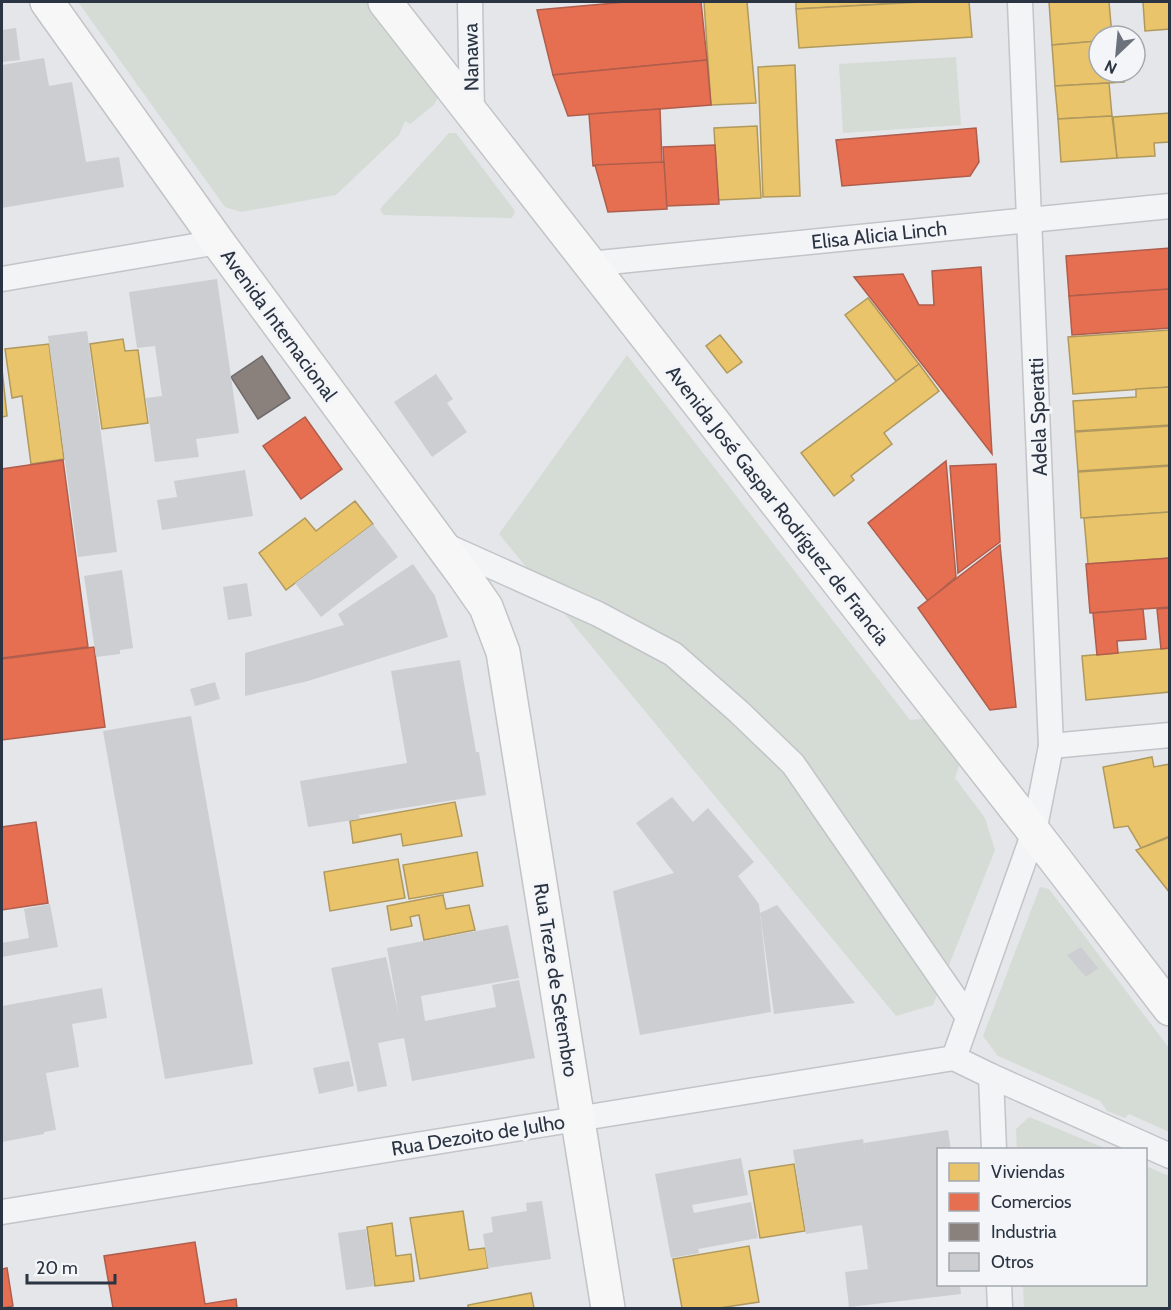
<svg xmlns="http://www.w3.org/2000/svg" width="1171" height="1310" viewBox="0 0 1171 1310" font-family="Cabin,sans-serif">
<rect width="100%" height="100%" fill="#e4e6e9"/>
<!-- green -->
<g fill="#d5dcd5">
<polygon points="78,2 403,2 446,81 434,105 410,124 405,121 399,135 336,195 241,212 225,207"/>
<polygon points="956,57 961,125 843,133 839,64"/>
<polygon points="449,133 456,133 515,211 512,218 383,215 380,209"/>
<polygon points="627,355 910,720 931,718 963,754 955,778 985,818 995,850 933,1005 896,1016 499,534"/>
<polygon points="1040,887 1049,889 1169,1048 1169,1132 1129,1114 1125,1118 1107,1111 1100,1101 998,1056 983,1036"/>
<polygon points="1029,1117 1107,1149 1017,1149 1016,1129"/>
<polygon points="1146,1166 1169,1176 1169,1308 1024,1308 1023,1285 1146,1284"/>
</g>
<!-- homes -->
<g fill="#e9c46a" stroke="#b0995e" stroke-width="1.5">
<polygon points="704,2 747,2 756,103 711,105"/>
<polygon points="796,2 922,2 796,9"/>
<polygon points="921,2 969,2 972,37 799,48 796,9"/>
<polygon points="1049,2 1109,2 1112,36 1099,36 1099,41 1052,45"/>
<polygon points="1143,2 1170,2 1170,29 1145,31"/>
<polygon points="1097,41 1099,72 1124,72 1124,82 1055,86 1052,45"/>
<polygon points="795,65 800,196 763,197 758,67"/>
<polygon points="1109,83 1112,116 1058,119 1055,86"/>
<polygon points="1170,113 1170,142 1154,143 1155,156 1117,158 1113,117"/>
<polygon points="1112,116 1117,158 1061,162 1058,119"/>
<polygon points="757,126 761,198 718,200 714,128"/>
<polygon points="868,298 919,364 896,381 845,315"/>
<polygon points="1170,330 1170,387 1073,394 1068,337"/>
<polygon points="720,335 742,362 727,373 706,346"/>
<polygon points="123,339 125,351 138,350 148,423 102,429 90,344"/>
<polygon points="49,344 64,459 31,464 22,396 12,398 5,349"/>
<polygon points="919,364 939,391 884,433 892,444 851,476 854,480 834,496 801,453"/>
<polygon points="2,369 7,416 2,417"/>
<polygon points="1170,387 1170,425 1075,431 1073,401 1136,397 1136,389"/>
<polygon points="1170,426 1170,465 1078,471 1075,432"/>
<polygon points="1170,466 1170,512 1081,518 1078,472"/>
<polygon points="355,501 373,524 286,590 259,553 305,518 316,531"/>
<polygon points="1170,512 1170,558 1088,564 1084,518"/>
<polygon points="1170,648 1170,692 1086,700 1082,656"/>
<polygon points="1152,757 1154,767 1170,764 1170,836 1141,848 1128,826 1114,828 1103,767"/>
<polygon points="455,802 462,836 403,846 401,834 353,843 350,821"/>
<polygon points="1170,837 1170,893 1136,850"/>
<polygon points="477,852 483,886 409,899 403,865"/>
<polygon points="398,859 405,898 330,911 324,872"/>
<polygon points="443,895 446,909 469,905 475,930 424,940 419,915 410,917 412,926 391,930 387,906"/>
<polygon points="794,1164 805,1231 760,1238 749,1171"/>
<polygon points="463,1211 469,1250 485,1248 488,1268 420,1279 410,1218"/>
<polygon points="392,1223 396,1256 411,1254 414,1281 375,1286 367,1227"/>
<polygon points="749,1246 759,1302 719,1308 682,1308 673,1259"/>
<polygon points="531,1293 534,1308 468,1308 468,1305"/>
</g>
<!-- shops -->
<g fill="#e76f51" stroke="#af5d4c" stroke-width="1.5">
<polygon points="626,2 701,2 707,60 553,75 537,10"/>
<polygon points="707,60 711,105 568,116 553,75"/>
<polygon points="660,109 662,163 593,166 589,114"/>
<polygon points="976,128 979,162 970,176 842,186 836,140"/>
<polygon points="715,145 719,204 666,206 663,147"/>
<polygon points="664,162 667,209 608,212 595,165"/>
<polygon points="1170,248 1170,289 1069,296 1066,256"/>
<polygon points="981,267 992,454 854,277 903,274 919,305 934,305 932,271"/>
<polygon points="1170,289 1170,328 1072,335 1069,296"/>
<polygon points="305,417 342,469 301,499 263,446"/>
<polygon points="63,460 88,647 2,658 2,469"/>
<polygon points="946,461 956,577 928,601 868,523"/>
<polygon points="996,464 1000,542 958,573 950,466"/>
<polygon points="1000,545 1016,707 990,710 918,608"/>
<polygon points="1170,558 1170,607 1090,613 1086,564"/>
<polygon points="1170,608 1170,648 1161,649 1157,609"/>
<polygon points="1143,609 1146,639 1117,641 1118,653 1097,655 1093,613"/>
<polygon points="94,647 105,727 2,740 2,659"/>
<polygon points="36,822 48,903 2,910 2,827"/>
<polygon points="195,1242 205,1304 236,1299 237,1308 113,1308 104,1256"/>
<polygon points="7,1268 13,1306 2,1308 2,1269"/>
</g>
<!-- industry -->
<polygon fill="#8a817c" stroke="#6e6a6b" stroke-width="1.5" points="262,356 290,398 258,419 231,377"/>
<!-- building -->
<g fill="#ccced1">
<polygon points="16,28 20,60 2,62 2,30"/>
<polygon points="44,58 49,86 72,82 86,162 119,157 124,187 2,208 2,65"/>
<polygon points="217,279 239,433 196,439 199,457 155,462 146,398 162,396 155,346 137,348 129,292"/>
<polygon points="87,331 117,552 78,557 48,336"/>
<polygon points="436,374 453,399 447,403 467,432 432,457 394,402"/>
<polygon points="245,470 253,516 162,530 157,500 177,497 174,481"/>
<polygon points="373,524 398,557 321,617 295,583"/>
<polygon points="413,564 435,596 448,637 308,681 245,696 245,653 344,625 338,614"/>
<polygon points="122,570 133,648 120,650 120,654 96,657 84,576"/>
<polygon points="247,583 252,616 228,620 223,587"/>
<polygon points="460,660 476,752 479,752 486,795 359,815 360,819 308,827 300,781 407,763 391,671"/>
<polygon points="215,682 220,699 195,706 190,689"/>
<polygon points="191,716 253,1064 165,1079 103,731"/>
<polygon points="672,797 693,822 708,808 754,862 738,876 759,904 771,1012 640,1035 613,891 674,873 636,823"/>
<polygon points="50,904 58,947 2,957 2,943 29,938 24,909"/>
<polygon points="777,905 855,1003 774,1014 760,913"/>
<polygon points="508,925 519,978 421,996 425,1021 496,1007 492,985 519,980 535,1058 412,1081 404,1038 378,1043 387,1086 358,1092 331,968 386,957 399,1016 387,948"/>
<polygon points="1081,947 1098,968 1086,977 1067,955"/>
<polygon points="102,988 107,1018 72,1024 79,1067 46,1073 56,1130 44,1132 44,1134 2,1142 2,1006"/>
<polygon points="349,1061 354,1086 319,1094 313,1068"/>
<polygon points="948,1130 951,1150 938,1150 938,1284 960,1284 961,1294 849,1307 845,1272 868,1269 862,1225 806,1234 793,1150 863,1139 865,1153 864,1143"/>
<polygon points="741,1158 748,1195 692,1205 694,1213 751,1202 758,1238 698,1249 699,1253 671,1258 655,1174"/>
<polygon points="542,1201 551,1259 488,1268 483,1234 493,1232 491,1217 527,1211 526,1203"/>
<polygon points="366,1229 374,1286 346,1290 338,1233"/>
</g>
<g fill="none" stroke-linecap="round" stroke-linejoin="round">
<defs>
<g id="minor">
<polyline points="470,2 472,113"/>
<polyline points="1020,2 1051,746 1034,832 954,1058 991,1076 1170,1156"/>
<polyline points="589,264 1170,206"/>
<polyline points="2,279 218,242"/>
<polyline points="442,544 598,614 673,654 739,712 793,764 968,1017"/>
<polyline points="1051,746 1170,735"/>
<polyline points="991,1076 994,1150"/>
<polyline points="2,1212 954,1058"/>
<polyline points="999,1284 1000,1308"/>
</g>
<g id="secondary">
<polyline points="47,2 218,242 463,574 486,607 503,652 608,1308"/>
<polyline points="385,2 1034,832 1170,1009"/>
</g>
</defs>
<!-- minor casing -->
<use href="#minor" stroke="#c2c4c7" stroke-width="27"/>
<!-- secondary casing -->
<use href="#secondary" stroke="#c2c4c7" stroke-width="36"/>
<!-- minor -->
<use href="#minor" stroke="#f3f4f6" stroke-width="24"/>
<!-- secondary -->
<use href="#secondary" stroke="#f7f7f7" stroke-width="33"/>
</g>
<g text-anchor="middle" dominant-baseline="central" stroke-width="6" stroke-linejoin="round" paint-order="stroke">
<!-- street labels -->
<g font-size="20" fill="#2b3442" stroke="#f3f5f8">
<text transform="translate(471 57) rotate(-91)">Nanawa</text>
<text transform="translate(879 235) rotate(-6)">Elisa Alicia Linch</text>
<text transform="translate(279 325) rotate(54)">Avenida Internacional</text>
<text transform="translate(1038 417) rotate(-92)">Adela Speratti</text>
<text transform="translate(778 505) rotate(52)">Avenida José Gaspar Rodríguez de Francia</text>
<text transform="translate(556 980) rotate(81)">Rua Treze de Setembro</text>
<text transform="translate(478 1135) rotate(-9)">Rua Dezoito de Julho</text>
</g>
</g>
<!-- border -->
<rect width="1171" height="1310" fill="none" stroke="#2b3442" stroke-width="6"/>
<!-- legend -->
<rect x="937" y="1148" width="210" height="138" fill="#f3f5f8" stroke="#a3a8af" stroke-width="1.5"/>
<rect x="949" y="1163" width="30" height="18" fill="#e9c46a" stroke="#a3a8af" stroke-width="1.5"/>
<text x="991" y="1178" font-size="18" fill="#2b3442">Viviendas</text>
<rect x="949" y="1193" width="30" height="18" fill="#e76f51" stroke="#a3a8af" stroke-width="1.5"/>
<text x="991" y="1208" font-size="18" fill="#2b3442">Comercios</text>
<rect x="949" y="1223" width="30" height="18" fill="#8a817c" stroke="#a3a8af" stroke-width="1.5"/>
<text x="991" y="1238" font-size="18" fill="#2b3442">Industria</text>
<rect x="949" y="1253" width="30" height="18" fill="#ccced1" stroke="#a3a8af" stroke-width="1.5"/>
<text x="991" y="1268" font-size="18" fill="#2b3442">Otros</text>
<!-- north arrow -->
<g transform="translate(1117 54) rotate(206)"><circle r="28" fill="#f3f5f8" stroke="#a3a8af" stroke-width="1.5"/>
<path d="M0-4.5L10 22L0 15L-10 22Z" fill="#6c727c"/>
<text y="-9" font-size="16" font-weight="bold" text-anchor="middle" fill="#2b3442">N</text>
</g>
<!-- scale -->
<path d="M27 1274v9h88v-9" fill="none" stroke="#2b3442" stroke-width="3"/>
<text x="36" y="1274" font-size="18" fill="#2b3442" stroke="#f3f5f8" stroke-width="4.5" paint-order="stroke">20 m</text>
</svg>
